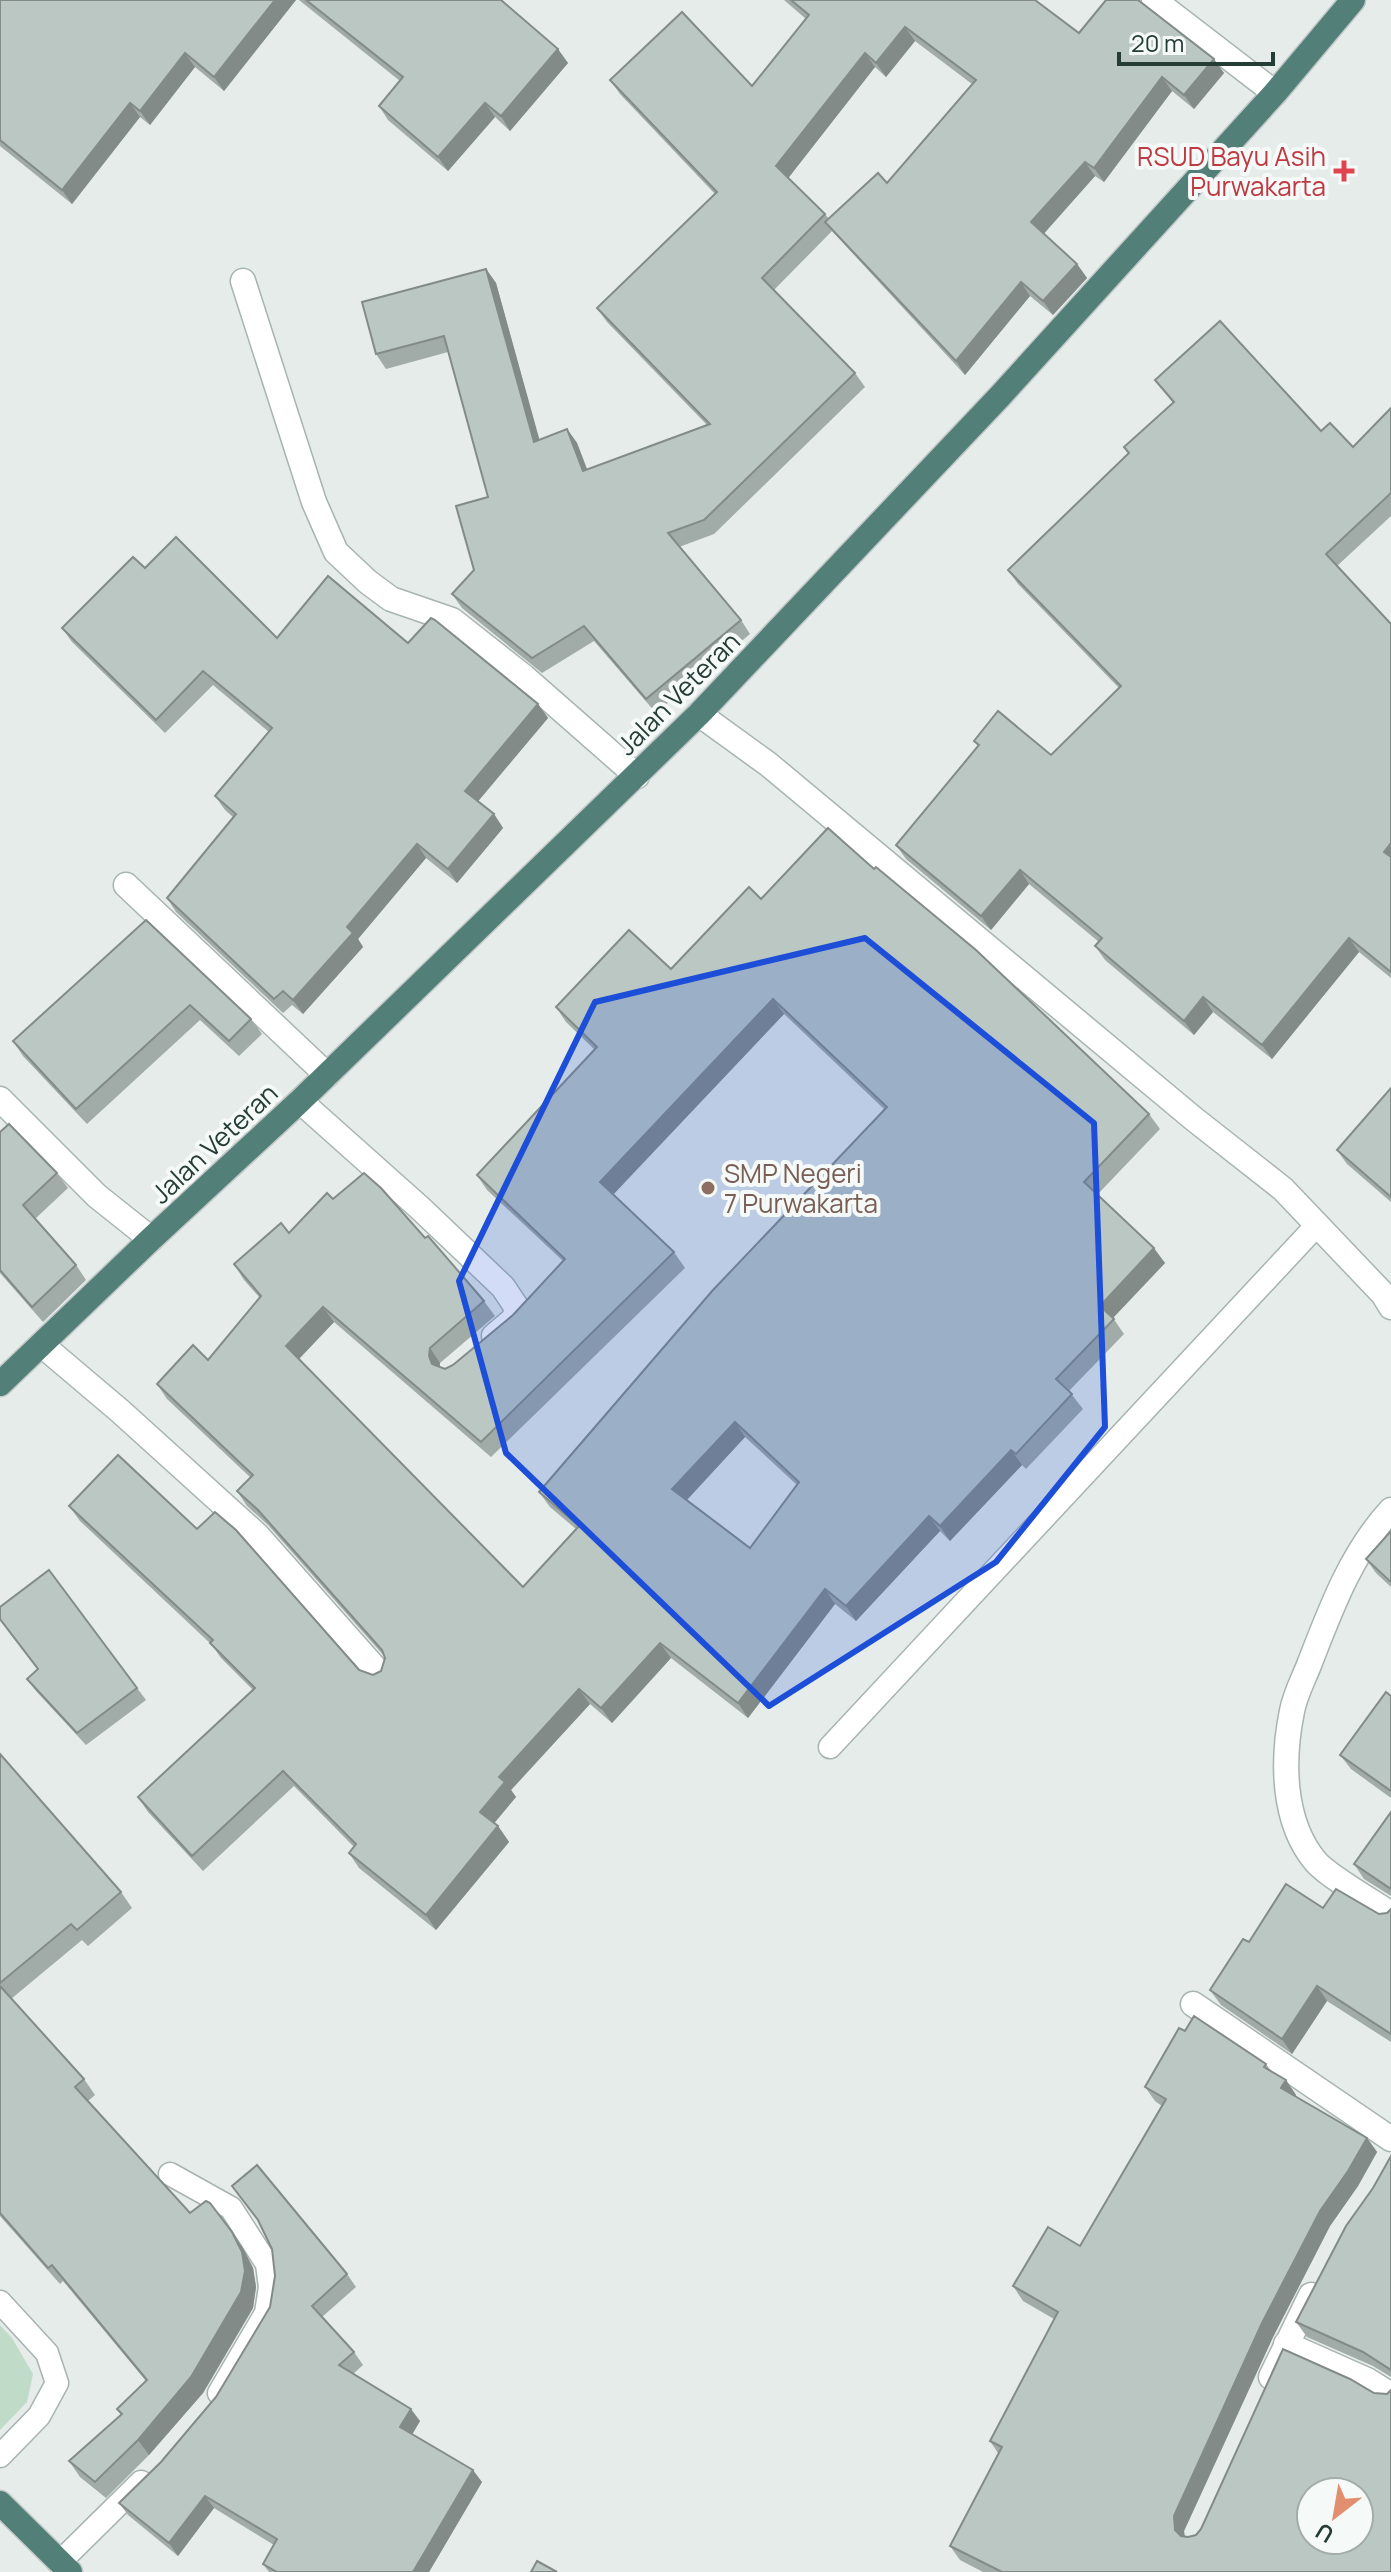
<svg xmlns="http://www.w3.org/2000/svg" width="1391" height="2572" viewBox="0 0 1391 2572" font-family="Manrope,sans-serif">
<rect width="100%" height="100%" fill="#e5ece9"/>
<!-- green -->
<polygon fill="#c1dbc9" points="0,2325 12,2338 33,2374 27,2402 0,2430"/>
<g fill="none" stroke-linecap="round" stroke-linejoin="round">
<defs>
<g id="service">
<polyline points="830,1747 1317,1225"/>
<polyline points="170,2174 231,2208 267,2264 270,2287 266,2313 219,2393"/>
<polyline points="0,2302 47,2353 57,2383 39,2416 0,2456"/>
<polyline points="59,2563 141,2482"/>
</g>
<g id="minor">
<polyline points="1154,0 1275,93"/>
<polyline points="243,281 314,502 336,552 368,582 391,599 452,620 523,676 637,776"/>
<polyline points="699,714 768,764 1194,1119 1283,1189 1383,1294 1391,1307"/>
<polyline points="126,885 327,1075"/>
<polyline points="0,1099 97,1196 151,1239"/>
<polyline points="300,1101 420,1208 503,1287 517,1308 514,1319 494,1336"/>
<polyline points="42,1345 120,1411 257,1535 381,1675"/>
<path d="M1391,1510C1351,1553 1330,1611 1309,1665C1303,1680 1295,1695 1292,1711C1282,1760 1282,1822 1316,1862C1328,1876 1373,1902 1391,1914"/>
<polyline points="1193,2004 1391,2139"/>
<polyline points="1286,2344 1367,2380 1391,2395"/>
<polyline points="1271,2377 1311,2295"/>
</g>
<g id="trunk">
<polyline points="0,1384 151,1239 300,1101 699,714 1001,395 1275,93 1353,0"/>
<polyline points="0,2503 70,2572"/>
</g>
</defs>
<!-- service casing -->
<use href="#service" stroke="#a8b4b0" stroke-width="25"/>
<!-- minor casing -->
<use href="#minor" stroke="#a8b4b0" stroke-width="27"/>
<!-- trunk casing -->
<use href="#trunk" stroke="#c2c8c7" stroke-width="27"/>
<!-- service -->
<use href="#service" stroke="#fff" stroke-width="22"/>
<!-- minor -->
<use href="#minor" stroke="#fff" stroke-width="24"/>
<!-- trunk -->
<use href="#trunk" stroke="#528078" stroke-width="24"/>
</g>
<!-- wall -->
<g fill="#a1aba7" fill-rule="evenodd">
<polygon points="0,0 296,0 224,91 195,67 150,125 140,117 72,204 0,146"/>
<polygon points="299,0 501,0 568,63 510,131 495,117 448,171 388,120 379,106 400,81"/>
<path d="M784,0H1035L1079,33L1140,2L1224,73L1194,109L1172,91L1104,182L1095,176L1043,234L1077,264L1087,278L1053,315L1030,296L965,375L832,231L774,290L855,373L865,387L714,534L679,547L741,620L750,634L656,713L594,641L542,673L462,608L452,594L474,570L488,497L448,352L386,369L376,354L486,269L496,283L539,440L567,429L577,443L587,469L707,425L607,322L597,308L715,194L620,94L610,80L752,86L806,19ZM915,41L972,84L887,183L829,219L825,214L788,178L875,67L886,77Z"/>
<polygon points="1155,380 1321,431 1353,447 1391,408 1391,516 1337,566 1391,624 1391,978 1359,952 1272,1059 1213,1012 1194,1035 1105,960 1095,946 1099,942 1029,884 991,930 906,859 896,845 978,746 974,741 1051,755 1119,688 1018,584 1008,570 1128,453 1124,447 1173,403"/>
<polygon points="145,568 277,638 408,643 538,704 548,718 478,801 494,814 503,828 457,883 426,858 358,939 363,947 303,1014 292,1005 283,1013 176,912 167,898 234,818 225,810 215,796 269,732 213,685 165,733 72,642 62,628"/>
<path d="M874,869L1149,1114L1160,1129L1097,1195L1165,1263L1113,1318L1124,1334L1069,1391L1083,1409L1026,1469L1022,1465L950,1541L940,1531L856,1621L835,1604L748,1718L671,1658L612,1723L590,1704L511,1790L516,1797L494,1823L498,1826L509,1842L436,1930L359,1868L349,1853L354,1847L294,1786L203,1871L148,1812L138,1797L253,1690L221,1658L212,1645L80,1521L69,1506L197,1529L359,1670L373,1675L381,1671L385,1657L268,1525L247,1506L237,1491L251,1478L167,1399L157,1384L208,1360L260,1298L244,1280L234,1264L289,1233L333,1199L425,1238L484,1301L495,1316L440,1363V1367L445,1369L453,1365L513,1315L563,1261L487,1190L477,1175L595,1050L566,1022L556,1007L671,969L761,899ZM784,1014L885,1110L539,1492L550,1507L576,1529L523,1587L299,1359L334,1322L491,1457L685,1268L674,1252L613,1194ZM745,1437L797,1485L750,1548L687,1500Z"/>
<polygon points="146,920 251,1019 262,1034 239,1056 200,1020 87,1124 23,1056 13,1041"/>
<polygon points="1391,1088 1391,1202 1347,1164 1337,1150"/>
<polygon points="0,1132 57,1173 68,1188 35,1219 76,1265 86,1280 43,1322 0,1273"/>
<polygon points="1391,1531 1391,1587 1376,1573 1366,1559"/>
<polygon points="27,1679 137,1688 146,1700 86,1745 36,1691"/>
<polygon points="1391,1696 1391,1798 1351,1769 1340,1755"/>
<polygon points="0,1754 121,1892 132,1908 88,1946 82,1940 11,1999 84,2079 95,2095 88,2101 190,2213 243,2248 253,2268 256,2287 253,2308 203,2393 149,2455 106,2498 80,2477 69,2461 121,2415 117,2409 146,2381 63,2281 60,2284 0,2216"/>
<polygon points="1391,1812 1391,1896 1364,1879 1354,1864"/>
<polygon points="1323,1908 1379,1914 1387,1913 1391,1909 1391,2042 1327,2001 1292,2054 1221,2005 1210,1990 1249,1942"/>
<polygon points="1185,2031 1266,2064 1271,2071 1286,2080 1296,2095 1295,2097 1367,2138 1377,2152 1358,2186 1330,2226 1273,2337 1184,2531 1185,2536 1391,2572 983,2572 960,2560 950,2546 998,2453 990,2441 1054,2319 1023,2301 1013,2286 1080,2246 1162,2106 1155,2101 1145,2087"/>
<polygon points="1391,2156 1391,2377 1373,2366 1307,2337 1296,2322"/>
<polygon points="347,2274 356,2287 322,2317 354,2352 363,2365 353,2374 420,2421 412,2434 482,2482 429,2572 269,2572 263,2564 274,2545 214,2508 178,2556 128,2515 119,2503 161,2462 216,2397 270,2307"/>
</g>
<!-- shaded-wall -->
<g fill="#838b88">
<polygon points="275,0 296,0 224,91 214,77"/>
<polygon points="905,27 915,41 886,77 876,63"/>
<polygon points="558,49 568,63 510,131 501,116"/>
<polygon points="185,53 195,67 150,125 140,111"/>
<polygon points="865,53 875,67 786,181 776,166"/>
<polygon points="1214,59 1224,73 1194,109 1184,95"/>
<polygon points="1162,77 1172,91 1104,182 1094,168"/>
<polygon points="130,103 140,117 72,204 62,190"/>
<polygon points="485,103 495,117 448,171 438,157"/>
<polygon points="1085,162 1095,176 1041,237 1031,222"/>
<polygon points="1077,264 1087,278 1053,315 1043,301"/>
<polygon points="486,269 496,283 544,456 534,442"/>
<polygon points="1021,282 1030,296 965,375 956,361"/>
<polygon points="567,429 577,443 593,485 583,471"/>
<polygon points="538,704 548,718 475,805 465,791"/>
<polygon points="494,814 503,828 457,883 448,869"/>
<polygon points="1391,843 1391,862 1384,852"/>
<polygon points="417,844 426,858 358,939 363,947 303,1014 293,1000 347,927"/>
<polygon points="1020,870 1029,884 991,930 981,916"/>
<polygon points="1349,938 1359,952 1272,1059 1262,1045"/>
<polygon points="1203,997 1213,1012 1194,1035 1184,1021"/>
<polygon points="773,999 784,1014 611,1197 600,1182"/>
<polygon points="1154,1248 1165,1263 1110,1321 1100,1306"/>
<polygon points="323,1307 334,1322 297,1361 286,1346"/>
<polygon points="430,1348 440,1363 439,1371 432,1364 429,1356"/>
<polygon points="735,1422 745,1437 683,1504 672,1489"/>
<polygon points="1011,1450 1022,1465 950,1541 940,1526"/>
<polygon points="929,1516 940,1531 856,1621 846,1606"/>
<polygon points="825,1589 835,1604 748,1718 738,1703"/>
<polygon points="660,1643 671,1658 612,1723 601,1708"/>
<polygon points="579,1689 590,1704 511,1790 516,1797 491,1827 480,1812 499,1777"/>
<polygon points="498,1826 509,1842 436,1930 426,1915"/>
<polygon points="1317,1986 1327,2001 1292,2054 1282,2039"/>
<polygon points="1286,2080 1296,2095 1291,2103 1281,2088"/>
<polygon points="1367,2138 1377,2152 1358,2186 1330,2226 1273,2337 1184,2531 1185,2545 1175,2530 1174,2516 1262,2323 1320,2211"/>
<polygon points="232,2232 243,2248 253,2268 256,2287 253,2308 203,2393 149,2455 138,2440"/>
<polygon points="411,2409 420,2421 409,2440 400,2427"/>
<polygon points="473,2470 482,2482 429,2572 413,2572"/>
<polygon points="205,2496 214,2508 178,2556 169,2543"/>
</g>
<!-- building -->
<g fill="#bbc7c2" stroke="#838b88" stroke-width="2" fill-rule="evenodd">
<polygon points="0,0 275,0 214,77 185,53 140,111 130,103 62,190 0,140"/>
<polygon points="306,0 501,0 558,49 501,116 485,103 438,157 379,106 403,77"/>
<polygon points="791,0 1035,0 1079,33 1106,0 1138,0 1214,59 1184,95 1162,77 1094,168 1085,162 1031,222 1077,264 1043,301 1021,282 956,361 825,222 878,173 887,183 976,80 905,27 876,63 865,53 776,166 825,214 762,278 855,373 704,520 668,533 741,620 646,699 584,626 532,658 452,594 474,570 456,506 488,497 444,336 376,354 362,302 486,269 534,442 567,429 583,471 710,424 597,308 717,192 610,80 682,12 752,86 809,15"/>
<polygon points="1220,321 1321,431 1330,423 1353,447 1391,408 1391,493 1326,554 1391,624 1391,843 1384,852 1391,857 1391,972 1349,938 1262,1045 1203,997 1184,1021 1095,946 1102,938 1020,870 981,916 896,845 979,745 974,741 998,711 1051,755 1121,686 1008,570 1129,453 1124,447 1174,402 1155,380"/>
<polygon points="176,537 277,638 328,576 408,643 431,618 435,620 538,704 465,791 494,814 448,869 417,844 347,927 353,933 293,1000 283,991 274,999 167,898 236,814 215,796 272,728 203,671 156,720 62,628 133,557 145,568"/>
<path d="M828,828L874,869L876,867L976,950L1149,1114L1084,1182L1154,1248L1100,1306L1114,1319L1056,1379L1072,1394L1016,1454L1011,1450L940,1526L929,1516L846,1606L825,1589L738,1703L660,1643L601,1708L579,1689L499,1777L505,1782L480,1812L498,1826L426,1915L349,1853L356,1844L283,1771L192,1856L138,1797L255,1688L210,1643L213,1640L69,1506L118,1455L197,1529L215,1512L236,1530L359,1670L373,1675L381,1671L385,1658L382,1650L258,1510L237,1491L253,1475L157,1384L193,1345L208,1360L261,1296L234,1264L281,1223L289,1233L327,1193L333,1199L364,1173L381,1188L425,1238L428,1236L484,1301L430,1348L429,1356L432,1364L445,1369L453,1365L513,1315L565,1259L477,1175L597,1047L556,1007L629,930L671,969L749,887L761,899ZM773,999L887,1107L713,1290L539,1492L579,1526L523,1587L286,1346L323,1307L481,1442L674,1252L600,1182ZM735,1422L799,1482L750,1548L672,1489Z"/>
<polygon points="146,920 251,1019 229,1041 190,1005 76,1109 13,1041"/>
<polygon points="1391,1088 1391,1197 1337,1150"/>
<polygon points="9,1124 57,1173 23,1205 76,1265 32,1307 0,1270 0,1132"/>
<polygon points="1391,1531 1391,1582 1366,1559"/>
<polygon points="49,1570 137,1688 77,1733 27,1679 38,1669 0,1619 0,1607"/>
<polygon points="1386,1692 1391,1696 1391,1791 1340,1755"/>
<polygon points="0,1754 121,1892 77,1930 71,1924 0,1983"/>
<polygon points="1391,1812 1391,1889 1354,1864"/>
<polygon points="1286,1884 1323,1908 1336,1889 1379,1914 1387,1913 1391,1909 1391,2034 1317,1986 1282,2039 1210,1990 1243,1939 1249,1942"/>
<polygon points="0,1986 84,2079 75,2087 190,2213 206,2201 210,2203 232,2232 242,2252 245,2271 241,2292 191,2377 138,2440 95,2482 69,2461 122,2414 117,2409 147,2380 52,2265 48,2268 0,2213"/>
<path d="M1194,2016L1266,2064L1264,2067L1286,2080L1281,2088L1367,2138L1348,2171L1320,2211L1262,2323L1174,2516L1175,2530L1181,2536L1188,2537L1196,2535L1201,2529L1283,2349L1350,2379L1374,2393L1387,2394L1391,2390V2572H1002L950,2546L1002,2447L990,2441L1058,2312L1013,2286L1048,2227L1080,2246L1166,2099L1145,2087L1179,2028L1185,2031ZM1311,2492H1359V2540H1311Z"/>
<polygon points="1391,2156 1391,2370 1363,2352 1296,2322 1346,2226 1373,2188"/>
<polygon points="257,2165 347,2274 312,2306 354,2352 339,2365 411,2409 400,2427 473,2470 413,2572 277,2572 263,2564 277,2539 205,2496 169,2543 119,2503 161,2462 216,2397 270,2307 275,2276 272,2249 258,2220 232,2186"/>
<polygon points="537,2561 557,2572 531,2572"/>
</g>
<!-- marked area -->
<path fill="#1d4ed8" fill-opacity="0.2" stroke="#1d4ed8" stroke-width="6" stroke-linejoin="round" d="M865,938L1094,1123L1105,1427L996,1562L769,1706L506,1453L459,1281L595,1002Z"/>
<!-- markers -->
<path fill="#e0444e" stroke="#f5f9f7" stroke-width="3" d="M1340 159h8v8h8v8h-8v8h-8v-8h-8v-8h8z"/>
<circle fill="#8d6e63" stroke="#f5f9f7" stroke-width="3" cx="708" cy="1188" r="8"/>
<g text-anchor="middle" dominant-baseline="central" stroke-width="8" stroke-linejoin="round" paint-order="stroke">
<!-- health labels -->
<g font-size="26" fill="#be3a42" stroke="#f5f9f7" text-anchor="end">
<text x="1326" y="156">RSUD Bayu Asih<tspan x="1326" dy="30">Purwakarta</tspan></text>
</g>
<!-- street labels -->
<g font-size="26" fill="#263c37" stroke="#f5f9f7">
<text transform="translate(678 693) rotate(-45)">Jalan Veteran</text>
<text transform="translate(214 1143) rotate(-43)">Jalan Veteran</text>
</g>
<!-- education labels -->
<g font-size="26" fill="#785e54" stroke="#f5f9f7" text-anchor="start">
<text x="724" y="1173">SMP Negeri<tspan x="724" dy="30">7 Purwakarta</tspan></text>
</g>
</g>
<!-- north arrow -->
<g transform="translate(1335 2516) rotate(211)"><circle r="38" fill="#f5f9f7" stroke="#a2adaa" stroke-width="2"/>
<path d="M0-6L14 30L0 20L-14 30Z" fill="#e18f6e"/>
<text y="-12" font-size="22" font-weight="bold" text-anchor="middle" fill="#263c37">U</text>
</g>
<!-- scale -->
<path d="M1119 52v12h154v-12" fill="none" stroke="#263c37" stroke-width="4"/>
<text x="1131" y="52" font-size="24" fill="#263c37" stroke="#f5f9f7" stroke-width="6" paint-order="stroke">20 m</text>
</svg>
